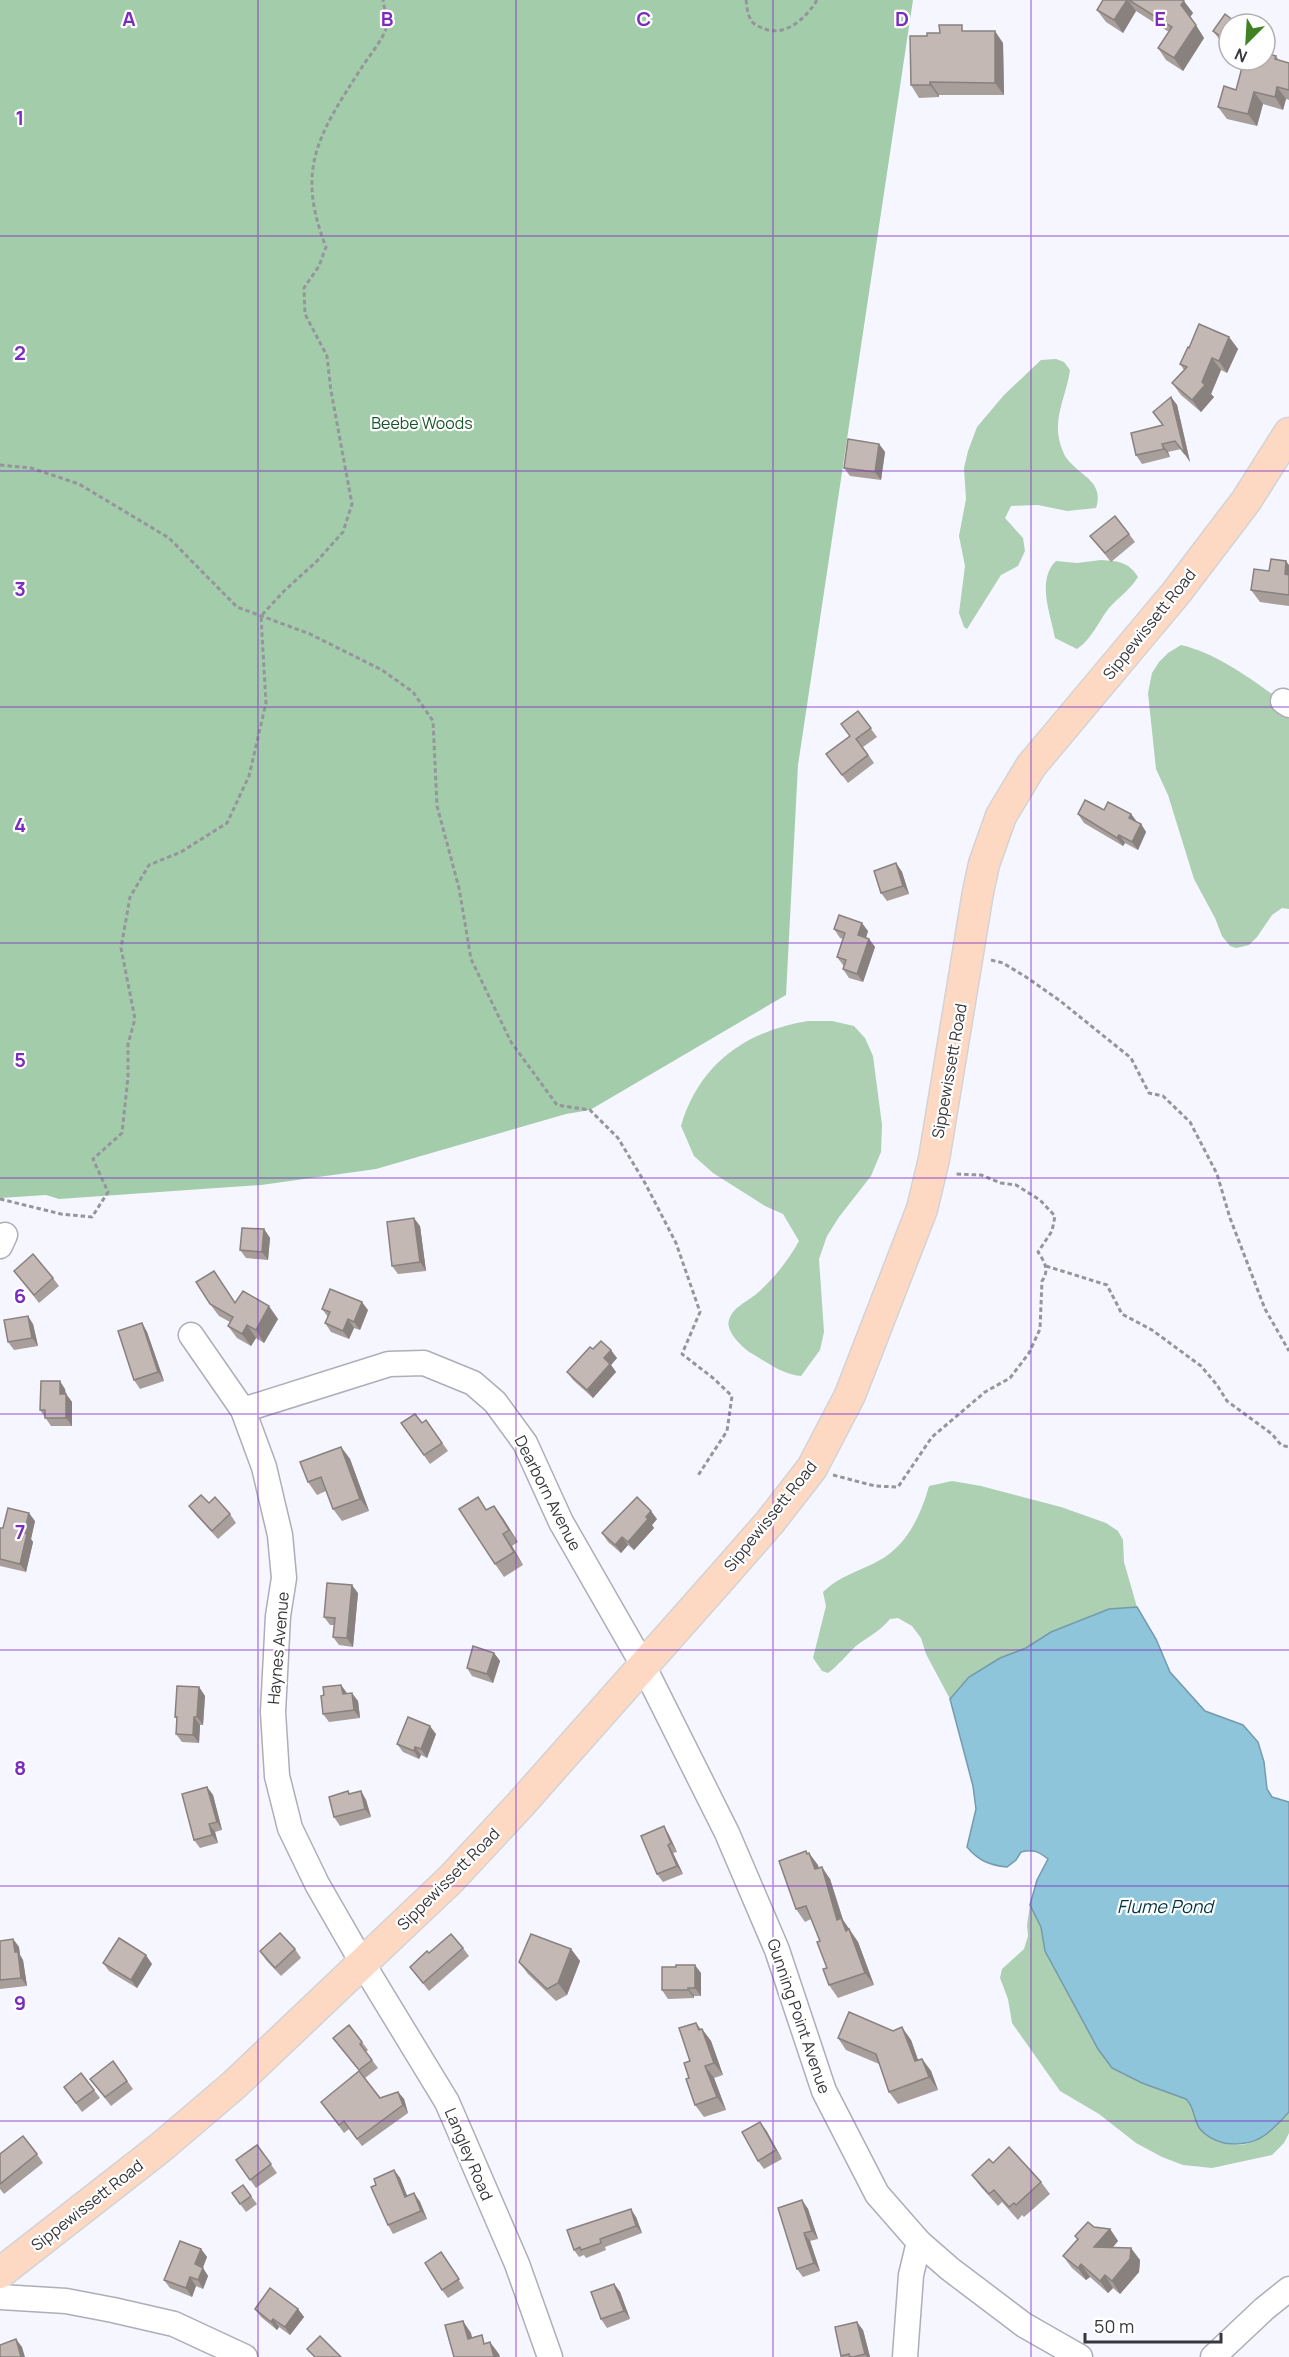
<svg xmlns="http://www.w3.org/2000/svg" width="1289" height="2357" viewBox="0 0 1289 2357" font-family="Manrope,sans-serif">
<rect width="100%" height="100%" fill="#f5f6ff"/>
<!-- green -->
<g fill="#adcfb2">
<path d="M1056,359L1064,362L1070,370C1067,393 1054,416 1059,439C1060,444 1063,452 1065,456C1078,476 1105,480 1096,508L1067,511L1038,505L1011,506L1005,518L1023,538L1025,551L1018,566L1001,575L967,629L964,627L959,613L965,566L959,536L966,499L964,468L968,451L977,427L1004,395L1041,360Z"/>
<path d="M1101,560C1118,561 1129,562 1138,577C1130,590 1119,597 1109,608C1098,622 1092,639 1077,649L1055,638C1051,615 1036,580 1056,561L1077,563Z"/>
<path d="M1181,645C1220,654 1256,683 1289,706V909L1282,908L1272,915L1257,937L1249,945L1236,948L1230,946L1222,936L1215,918L1194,879L1168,795L1156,769L1148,693L1152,673L1159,662L1168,653Z"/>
<path d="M808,1021H832L854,1026L865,1038L873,1056L882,1125L881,1152L871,1176L839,1217L827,1236L819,1259L824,1332L820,1350L801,1376C782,1374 768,1363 751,1353C743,1348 725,1331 729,1320C733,1307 745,1303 755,1295C772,1281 788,1261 799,1241L783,1214L765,1206L713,1173L694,1156L681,1126C699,1064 746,1031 808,1021Z"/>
<path d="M952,1481L981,1486L1061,1507L1106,1523L1118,1531L1123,1540L1124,1562L1137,1607L1109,1609L1051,1632L1026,1648L1000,1658L970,1677L950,1699L926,1654L921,1638L912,1626L898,1618L890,1619C878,1633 869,1636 856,1646C846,1655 839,1665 828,1673L822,1671L813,1658L826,1606L823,1592C839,1576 860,1571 880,1560C907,1545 921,1515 929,1486Z"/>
<path d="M1030,1905L1041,1927L1045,1951L1098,2049L1112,2068L1142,2083L1186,2099L1190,2102L1200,2129C1209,2133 1219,2141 1229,2144C1255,2150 1273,2129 1289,2112V2133L1284,2143L1272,2155L1212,2168L1183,2165L1162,2157L1136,2143L1099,2114L1060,2091L1012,2023L1008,1999L1000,1978L1002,1969L1024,1949L1028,1936L1027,1925Z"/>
</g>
<!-- forest -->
<polygon fill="#a3ccaa" points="0,0 913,0 798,765 786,995 590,1110 566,1114 376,1169 261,1185 59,1199 46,1195 0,1198"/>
<!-- water -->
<path fill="#8ec5db" stroke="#749bab" stroke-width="1.5" d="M1137,1607L1156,1639L1170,1672L1205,1711L1243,1725L1258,1742L1264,1762L1267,1789L1272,1797L1289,1802V2112C1269,2134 1256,2148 1224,2143C1216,2141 1206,2136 1200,2129C1193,2120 1195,2107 1186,2099L1142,2083L1112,2068L1098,2049L1045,1951L1041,1927L1030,1905L1037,1880L1048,1859C1038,1851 1033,1849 1021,1852L1016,1860L1007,1867C989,1865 979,1861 967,1847L976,1809L973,1786L950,1699L969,1677L1000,1658L1026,1648L1051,1632L1109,1609Z"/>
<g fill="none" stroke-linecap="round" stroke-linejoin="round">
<defs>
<g id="minor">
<polyline points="1283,701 1289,705"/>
<polyline points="0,1246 5,1235"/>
<polyline points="191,1335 243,1410 264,1467 280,1535 284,1578 278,1616 273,1712 277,1776 290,1828 317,1884 363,1964 447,2102 517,2264 550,2357"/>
<polyline points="243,1410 389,1364 424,1363 473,1383 495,1402 525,1443 561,1522 643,1665 727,1833 777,1950 824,2091 877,2194 919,2242 950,2269 1024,2325 1080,2357"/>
<polyline points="0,2297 66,2301 113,2310 174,2324 245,2357"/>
<polyline points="905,2357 911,2275 919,2242"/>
<polyline points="1213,2357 1264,2309 1289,2289"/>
</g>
<polyline id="major" points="0,2273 160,2148 234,2085 451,1879 519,1806 721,1578 770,1522 812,1468 850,1395 922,1209 934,1159 978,892 984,864 1001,816 1031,766 1176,593 1246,501 1289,433"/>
</defs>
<!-- minor casing -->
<use href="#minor" stroke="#adaeb8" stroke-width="27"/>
<!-- major casing -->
<use href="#major" stroke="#d3d3d4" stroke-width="33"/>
<!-- path -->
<g stroke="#95969c" stroke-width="3" stroke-dasharray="4.5 3" stroke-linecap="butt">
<path d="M746,0C747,6 747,13 750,18C752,24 759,27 765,29C786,37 807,17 817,0"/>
<polyline points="0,465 31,468 79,484 169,538 237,607 310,634 382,670 413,692 433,721 437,806 459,888 471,959 511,1042 557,1105 590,1110 618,1138 645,1183 676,1243 700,1312 682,1354 713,1378 732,1396 727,1431 697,1477"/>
<polyline points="991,960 1003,963 1026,977 1059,1000 1131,1058 1149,1093 1163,1096 1190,1122 1217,1174 1230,1218 1265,1309 1289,1351"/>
<path d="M0,1199L61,1214L92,1217L108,1192L93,1159L122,1133L128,1077V1044L135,1019L121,948L130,897L149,865L181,852L227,823L249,776L266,703L261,616L284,591L317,561L343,532L352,504L331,391L327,356L305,314L304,288L319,266L326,247C295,168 319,134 362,67C369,56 387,35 387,23C387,16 384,7 383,0"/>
<polyline points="1046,1266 1107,1285 1122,1314 1152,1330 1201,1366 1217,1385 1227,1401 1272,1434 1281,1445 1289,1447"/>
<path d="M833,1475L875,1486L898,1487L932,1437L985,1392L1010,1378L1029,1353L1040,1329L1042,1281C1050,1270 1044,1261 1038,1252L1052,1231L1055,1216L1040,1200L1016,1185L1001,1183L981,1175L954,1174"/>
</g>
<!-- minor -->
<use href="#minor" stroke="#fff" stroke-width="24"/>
<!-- major -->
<use href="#major" stroke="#fdd9c4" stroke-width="30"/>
</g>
<!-- wall -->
<g fill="#a89e9a">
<polygon points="1103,0 1182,0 1193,13 1190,17 1204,38 1183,71 1166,60 1158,48 1169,32 1136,11 1123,33 1106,22 1097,10"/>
<polygon points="1229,24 1229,47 1219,39 1213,31"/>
<polygon points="966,31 1003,43 1004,95 939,95 939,97 919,98 911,85 927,36"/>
<polygon points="1276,56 1279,60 1289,63 1289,100 1286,99 1283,110 1263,104 1257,126 1227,119 1218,107 1265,60"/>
<polygon points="1229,337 1238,349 1227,373 1221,370 1211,394 1214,397 1201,412 1181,395 1172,383 1184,370 1180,364 1189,348"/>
<polygon points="1171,397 1177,405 1190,462 1181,449 1168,452 1170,457 1142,464 1136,455 1163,425"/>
<polygon points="879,444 885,452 881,480 850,476 844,468"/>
<polygon points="1129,534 1135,542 1111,562 1090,536"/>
<polygon points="1289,565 1289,606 1260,602 1251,590 1269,571"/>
<polygon points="858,711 877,737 863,747 874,763 848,783 826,754 850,737"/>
<polygon points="1104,810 1131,814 1137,822 1141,824 1146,832 1138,850 1125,843 1123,846 1084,823 1078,814"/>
<polygon points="896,863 902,872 909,894 887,901 881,893"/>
<polygon points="834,929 868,931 866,938 869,939 875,947 863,982 849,978 843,969 845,966 843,965 837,957 843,939 840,938"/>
<polygon points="420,1226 426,1271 398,1274 392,1266"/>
<polygon points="264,1229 270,1238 268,1260 246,1258 240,1250"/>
<polygon points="14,1271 53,1278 59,1286 39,1303"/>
<polygon points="235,1302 278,1319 264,1343 256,1338 251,1346 237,1338 228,1326 230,1322 219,1316 210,1304"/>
<polygon points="322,1309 368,1310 360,1330 354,1328 349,1339 331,1332 325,1323 328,1317"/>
<polygon points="142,1323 147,1332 164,1381 140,1389 134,1380"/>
<polygon points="33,1324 38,1346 14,1350 8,1342"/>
<polygon points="593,1349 617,1358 611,1365 616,1372 593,1398 573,1380 567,1372"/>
<polygon points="65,1389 66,1394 72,1402 72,1426 51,1426 40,1410"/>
<polygon points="426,1420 448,1451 430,1464 401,1423 422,1423"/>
<polygon points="341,1447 350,1459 369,1511 342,1521 333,1509 326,1491 317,1495 308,1482"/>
<polygon points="209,1503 230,1514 236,1523 218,1539 195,1514 189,1506"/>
<polygon points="494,1506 518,1542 512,1546 523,1565 504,1577 495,1564 487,1510"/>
<polygon points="657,1519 652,1525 654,1528 634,1550 628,1545 621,1553 608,1542 602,1533"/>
<polygon points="35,1521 31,1539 33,1542 26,1572 0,1566 0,1529"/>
<polygon points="358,1593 353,1647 339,1645 333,1637 334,1625 330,1625 324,1617"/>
<polygon points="494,1653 500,1661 493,1683 472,1676 467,1668"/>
<polygon points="199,1687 205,1696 203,1725 200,1725 199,1743 182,1742 176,1734 177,1720 175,1717"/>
<polygon points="347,1694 358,1701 360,1718 329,1722 323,1714"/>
<polygon points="436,1734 427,1758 421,1755 419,1759 403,1752 397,1744"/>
<polygon points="207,1787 213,1795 222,1830 215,1832 218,1843 200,1848 194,1840"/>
<polygon points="361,1791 366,1800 371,1817 340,1826 334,1817 350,1794"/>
<polygon points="664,1826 669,1835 677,1852 673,1853 683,1874 663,1882 657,1874"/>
<polygon points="809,1853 818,1868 830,1879 843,1920 858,1942 874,1985 838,1998 829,1985 827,1968 820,1941 811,1919 805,1922 796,1909 807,1854"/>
<polygon points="13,1939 19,1947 20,1955 23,1960 27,1986 0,1989 0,1941"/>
<polygon points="463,1948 469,1956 429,1991 410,1967 429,1953"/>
<polygon points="295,1949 301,1958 281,1976 266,1960 260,1951"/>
<polygon points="571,1949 580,1961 567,1995 556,2001 528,1974 519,1962"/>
<polygon points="103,1963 152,1964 137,1988 109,1971"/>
<polygon points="701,1973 701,1996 694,1996 694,1998 668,1999 662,1990"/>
<polygon points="696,2023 701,2030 702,2029 711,2041 723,2075 714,2078 726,2110 704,2117 695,2105 689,2078 690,2061"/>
<polygon points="333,2038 362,2042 368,2050 366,2052 378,2068 365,2078"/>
<polygon points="838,2038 911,2040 918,2060 922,2059 931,2071 938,2090 898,2104 889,2092 879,2064 846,2050"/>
<polygon points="113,2061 133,2089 111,2106 90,2079"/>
<polygon points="64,2087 94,2090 100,2098 82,2112"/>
<polygon points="398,2092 404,2099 408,2113 362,2146 349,2129 344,2133 321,2102 380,2098"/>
<polygon points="766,2130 782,2159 764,2169 758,2161"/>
<polygon points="257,2145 277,2173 256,2188 236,2160"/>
<polygon points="0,2154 37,2154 43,2163 4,2194 0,2189"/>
<polygon points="993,2163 1041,2182 1050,2194 1024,2217 1022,2215 1018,2220 1002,2202 998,2206 981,2187 972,2175"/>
<polygon points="394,2170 400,2178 407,2196 414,2193 420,2202 427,2219 393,2234 388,2225 376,2185"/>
<polygon points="243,2185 257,2204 246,2212 232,2193"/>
<polygon points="802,2200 808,2209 818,2239 810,2241 820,2271 803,2277 797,2269"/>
<polygon points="636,2217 642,2233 605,2247 606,2250 586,2258 584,2255 579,2257 574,2250"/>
<polygon points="1094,2227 1110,2229 1118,2241 1113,2247 1140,2260 1139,2272 1120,2294 1113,2288 1108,2293 1090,2277 1086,2280 1072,2268 1063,2256 1078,2239 1075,2236"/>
<polygon points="201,2249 207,2257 203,2268 208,2276 203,2289 196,2286 192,2297 170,2288 164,2280"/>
<polygon points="441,2252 464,2288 448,2298 442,2290"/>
<polygon points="614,2284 620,2292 630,2319 607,2328 601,2319"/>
<polygon points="255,2309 298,2309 304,2317 290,2335 279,2327 277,2330 261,2317"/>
<polygon points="863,2330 870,2357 842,2357 841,2356"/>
</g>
<!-- shaded-wall -->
<g fill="#88817d">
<polygon points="1127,0 1128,0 1136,11 1123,33 1114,20"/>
<polygon points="1184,1 1193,13 1190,17 1181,5"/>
<polygon points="1196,25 1204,38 1183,71 1174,58"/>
<polygon points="995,31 1003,43 1004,95 995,83"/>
<polygon points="930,82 939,95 939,97 930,85"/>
<polygon points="1277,87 1286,99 1283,110 1275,97"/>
<polygon points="1254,92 1263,104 1257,126 1248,114"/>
<polygon points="1229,337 1238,349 1227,373 1219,361"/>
<polygon points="1212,358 1221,370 1211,394 1214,397 1201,412 1192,400 1202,382"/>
<polygon points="1171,397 1177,405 1190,462 1185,454"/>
<polygon points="879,444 885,452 881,480 875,472"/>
<polygon points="1162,444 1168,452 1170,457 1164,449"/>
<polygon points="1286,561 1289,565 1289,580 1285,574"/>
<polygon points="1131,814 1137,822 1129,818"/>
<polygon points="1141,824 1146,832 1138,850 1132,842"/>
<polygon points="1119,835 1125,843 1123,846 1117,838"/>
<polygon points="896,863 902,872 909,894 903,886"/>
<polygon points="862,923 868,931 864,944 858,935"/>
<polygon points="869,939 875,947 863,982 857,974"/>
<polygon points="414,1218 420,1226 426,1271 420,1262"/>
<polygon points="264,1229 270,1238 268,1260 262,1252"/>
<polygon points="362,1302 368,1310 360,1330 354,1322"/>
<polygon points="269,1306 278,1319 264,1343 256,1330"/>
<polygon points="28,1316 33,1324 38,1346 32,1338"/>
<polygon points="348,1319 354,1328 349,1339 343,1331"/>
<polygon points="142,1323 147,1332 164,1381 158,1372"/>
<polygon points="247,1325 256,1338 251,1346 242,1334"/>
<polygon points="611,1350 617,1358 611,1365 616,1372 593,1398 587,1390 604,1358"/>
<polygon points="60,1381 65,1389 66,1402 60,1394"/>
<polygon points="66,1394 72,1402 72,1426 66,1418"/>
<polygon points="341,1447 350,1459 369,1511 360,1499"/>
<polygon points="494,1506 503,1518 518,1542 509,1530"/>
<polygon points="651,1511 657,1519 652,1525 654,1528 634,1550 628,1542"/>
<polygon points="29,1513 35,1521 31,1539 33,1542 26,1572 20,1564 24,1533"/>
<polygon points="503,1534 512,1546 523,1565 514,1552"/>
<polygon points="622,1537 628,1545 621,1553 615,1545"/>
<polygon points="352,1585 358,1593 353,1647 347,1638"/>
<polygon points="494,1653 500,1661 493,1683 487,1674"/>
<polygon points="341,1685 347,1693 343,1694"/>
<polygon points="199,1687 205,1696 203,1725 197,1717"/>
<polygon points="352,1693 358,1701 360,1718 354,1710"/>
<polygon points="194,1717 200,1725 199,1743 193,1735"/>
<polygon points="430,1726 436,1734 427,1758 421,1749"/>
<polygon points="415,1747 421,1755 419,1759 414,1751"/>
<polygon points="207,1787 213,1795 222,1830 217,1822"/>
<polygon points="361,1791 366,1800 371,1817 365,1809"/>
<polygon points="209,1824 215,1832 218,1843 212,1835"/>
<polygon points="664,1826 669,1835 677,1852 671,1843"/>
<polygon points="668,1845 673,1853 683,1874 677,1866"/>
<polygon points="806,1851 811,1859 809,1853 818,1865 823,1881 815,1869"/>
<polygon points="822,1867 830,1879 843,1920 858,1942 874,1985 865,1973 837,1920"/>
<polygon points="13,1939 19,1947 20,1955 23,1960 27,1986 21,1978 15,1952"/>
<polygon points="571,1949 580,1961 567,1995 558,1983"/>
<polygon points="146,1955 152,1964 137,1988 131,1980"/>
<polygon points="695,1965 701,1973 701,1996 695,1988"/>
<polygon points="688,1988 694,1996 694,1998 688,1990"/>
<polygon points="696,2023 704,2034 702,2029 711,2041 723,2075 714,2063"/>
<polygon points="902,2027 911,2040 923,2074 915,2061"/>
<polygon points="922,2059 931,2071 938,2090 929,2077"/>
<polygon points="705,2066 714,2078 726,2110 717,2097"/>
<polygon points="398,2092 404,2099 408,2113 403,2105"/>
<polygon points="760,2122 766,2130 782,2159 776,2150"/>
<polygon points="394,2170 400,2178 411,2205 405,2197"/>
<polygon points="414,2193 420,2202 427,2219 421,2211"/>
<polygon points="802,2200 808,2209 818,2239 812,2231"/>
<polygon points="631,2209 636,2217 642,2233 636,2226"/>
<polygon points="1110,2229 1118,2241 1103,2259 1094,2247"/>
<polygon points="804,2233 810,2241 820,2271 814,2263"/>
<polygon points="1131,2248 1140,2260 1139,2272 1120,2294 1112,2281"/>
<polygon points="201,2249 207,2257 200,2273 195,2264"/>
<polygon points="1081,2264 1090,2277 1086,2280 1078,2268"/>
<polygon points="203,2268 208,2276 203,2289 198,2280"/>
<polygon points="1105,2275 1113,2288 1108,2293 1100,2281"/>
<polygon points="190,2277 196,2286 192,2297 186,2288"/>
<polygon points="614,2284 620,2292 630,2319 624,2311"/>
<polygon points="298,2309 304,2317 290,2335 285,2327"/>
<polygon points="273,2319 279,2327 277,2330 271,2322"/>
<polygon points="463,2321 471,2333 476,2352 468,2339"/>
<polygon points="857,2322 863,2330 870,2357 867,2357 865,2354"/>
<polygon points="16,2339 22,2347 25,2357 21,2357"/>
<polygon points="490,2342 499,2354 500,2357 494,2357"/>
</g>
<!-- building -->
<g fill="#c3b8b3" stroke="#88817d" stroke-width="1.5">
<polygon points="1103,0 1127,0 1114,20 1097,10"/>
<polygon points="1129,0 1182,0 1184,1 1181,5 1196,25 1174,58 1158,48 1172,27"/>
<polygon points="1225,14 1238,24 1229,24 1229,42 1213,31"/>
<polygon points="939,25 962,25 962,31 995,31 995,83 930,82 930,85 911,85 910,36 927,36 927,33 940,33"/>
<polygon points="1265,53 1276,56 1275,59 1289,63 1289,90 1277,87 1275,97 1254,92 1248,114 1218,107 1224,86 1236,90 1244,60 1265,60"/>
<polygon points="1199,324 1229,337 1219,361 1212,358 1202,382 1205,385 1192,400 1172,383 1187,367 1180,364 1188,347 1189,348"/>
<polygon points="1171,397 1185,454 1175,441 1162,444 1164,449 1136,455 1131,433 1163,425 1153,412"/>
<polygon points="848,439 879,444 875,472 844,468"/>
<polygon points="1115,516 1129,534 1105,553 1090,536"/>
<polygon points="1271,559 1286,561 1285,574 1289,575 1289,595 1251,590 1254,569 1269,571"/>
<polygon points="858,711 871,728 856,739 868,755 842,775 826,754 850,736 841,724"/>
<polygon points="1085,800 1104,810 1108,802 1131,814 1129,818 1141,824 1132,842 1119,835 1117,838 1078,814"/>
<polygon points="896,863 903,886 881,893 874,871"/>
<polygon points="839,915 862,923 858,935 869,939 857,974 843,969 846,960 837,957 845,933 834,929"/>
<polygon points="414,1218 420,1262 392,1266 387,1222"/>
<polygon points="242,1228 264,1229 262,1252 240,1250"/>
<polygon points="33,1254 53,1278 34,1295 14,1271"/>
<polygon points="214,1271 235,1303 243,1291 269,1306 256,1330 247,1325 242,1334 228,1326 233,1317 210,1304 196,1282"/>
<polygon points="330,1289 362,1302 354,1322 348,1319 343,1331 325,1323 330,1312 322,1309"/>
<polygon points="28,1316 32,1338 8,1342 4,1320"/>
<polygon points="142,1323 158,1372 134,1380 118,1331"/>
<polygon points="601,1341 611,1350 604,1358 610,1364 587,1390 567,1372 590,1347 593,1349"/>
<polygon points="41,1381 60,1381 60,1394 66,1394 66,1418 45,1418 45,1410 40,1410"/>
<polygon points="415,1414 422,1423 426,1420 442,1443 424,1455 401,1423"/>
<polygon points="341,1447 360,1499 333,1509 321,1477 308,1482 300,1462"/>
<polygon points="201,1495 209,1503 215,1497 230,1514 212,1531 189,1506"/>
<polygon points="478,1497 486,1510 494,1506 509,1530 503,1534 514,1552 495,1564 459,1509"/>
<polygon points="637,1497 651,1511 646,1517 648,1519 628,1542 622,1537 615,1545 602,1533"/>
<polygon points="8,1508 29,1513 24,1533 27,1534 20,1564 0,1559 0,1528 3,1528"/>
<polygon points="327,1583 352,1585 347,1638 333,1637 335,1618 324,1617"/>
<polygon points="473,1646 494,1653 487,1674 467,1668"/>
<polygon points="341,1685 343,1694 352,1693 354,1710 323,1714 321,1696 324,1695 323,1687"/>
<polygon points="177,1686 199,1687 197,1717 194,1717 193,1735 176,1734 177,1717 175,1717"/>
<polygon points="408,1717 430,1726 421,1749 415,1747 414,1751 397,1744"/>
<polygon points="207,1787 217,1822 209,1824 212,1835 194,1840 182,1794"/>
<polygon points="348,1791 349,1794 361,1791 365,1809 334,1817 329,1797"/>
<polygon points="664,1826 671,1843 668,1845 677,1866 657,1874 641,1836"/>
<polygon points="806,1851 807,1854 809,1853 815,1869 822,1867 837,1920 841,1918 846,1931 849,1929 865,1973 829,1985 823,1969 827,1968 817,1942 820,1941 806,1906 796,1909 779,1861"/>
<polygon points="280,1933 295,1949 275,1968 260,1951"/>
<polygon points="451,1934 463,1948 423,1983 410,1967 427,1951 429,1953"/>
<polygon points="531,1934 571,1949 558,1983 547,1989 519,1962"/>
<polygon points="119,1938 146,1955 131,1980 103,1963"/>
<polygon points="13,1939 15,1952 18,1952 21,1978 0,1980 0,1941"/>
<polygon points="676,1965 695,1965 695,1988 688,1988 688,1990 662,1990 662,1967 676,1967"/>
<polygon points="849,2012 893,2031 902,2027 915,2061 922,2059 929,2077 889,2092 876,2054 838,2038"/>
<polygon points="696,2023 699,2030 702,2029 714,2063 705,2066 717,2097 695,2105 686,2079 689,2078 684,2063 690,2061 679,2028"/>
<polygon points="349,2025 362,2042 360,2044 372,2060 359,2070 333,2038"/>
<polygon points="113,2061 127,2081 105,2097 90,2079"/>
<polygon points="359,2071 380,2098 398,2092 403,2105 357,2139 344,2121 339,2125 321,2102"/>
<polygon points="81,2073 94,2090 76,2103 64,2087"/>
<polygon points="760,2122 776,2150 758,2161 742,2132"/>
<polygon points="23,2136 37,2154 0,2184 0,2154"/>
<polygon points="257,2145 271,2164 250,2180 236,2160"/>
<polygon points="1009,2147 1041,2182 1016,2205 1014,2203 1009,2207 994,2190 989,2194 972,2175 989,2159 993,2163"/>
<polygon points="394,2170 405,2197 414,2193 421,2211 388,2225 371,2187 376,2185 374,2179"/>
<polygon points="243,2185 251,2196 240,2204 232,2193"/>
<polygon points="802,2200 812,2231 804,2233 814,2263 797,2269 778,2208"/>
<polygon points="631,2209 636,2226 600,2239 601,2243 581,2250 580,2247 574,2250 567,2230"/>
<polygon points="1088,2222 1094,2227 1110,2229 1094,2247 1131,2248 1130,2259 1112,2281 1105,2275 1100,2281 1081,2264 1078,2268 1063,2256 1078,2239 1075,2236"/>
<polygon points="180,2241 201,2249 195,2264 203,2268 198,2280 190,2277 186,2288 164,2280"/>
<polygon points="441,2252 459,2279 442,2290 425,2263"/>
<polygon points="614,2284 624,2311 601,2319 591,2292"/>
<polygon points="270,2288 298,2309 285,2327 273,2319 271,2322 255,2309"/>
<polygon points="463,2321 468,2339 482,2335 484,2344 490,2342 494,2357 454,2357 445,2325"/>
<polygon points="857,2322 865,2354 853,2357 850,2357 849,2354 841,2356 835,2327"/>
<polygon points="320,2336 341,2357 315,2357 307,2349"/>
<polygon points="16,2339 21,2357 0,2357 0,2345"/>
</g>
<!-- grid -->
<path fill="none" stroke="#7b2cbf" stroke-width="1.5" stroke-opacity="0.55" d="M258,0V2357M516,0V2357M773,0V2357M1031,0V2357M0,236H1289M0,471H1289M0,707H1289M0,943H1289M0,1178H1289M0,1414H1289M0,1650H1289M0,1886H1289M0,2121H1289"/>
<g text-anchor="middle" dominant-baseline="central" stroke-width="4.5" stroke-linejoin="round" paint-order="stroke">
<!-- park labels -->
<g font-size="16" fill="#18562a" stroke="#fff">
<text x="422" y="423">Beebe Woods</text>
</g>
<!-- street labels -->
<g font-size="16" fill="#38383c" stroke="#fff">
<text transform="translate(1149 624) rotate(-51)">Sippewissett Road</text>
<text transform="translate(949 1071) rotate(-80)">Sippewissett Road</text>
<text transform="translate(548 1493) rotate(63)">Dearborn Avenue</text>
<text transform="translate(770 1516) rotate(-51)">Sippewissett Road</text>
<text transform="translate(278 1648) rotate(-85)">Haynes Avenue</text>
<text transform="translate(448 1879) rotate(-45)">Sippewissett Road</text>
<text transform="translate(799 2016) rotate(71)">Gunning Point Avenue</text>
<text transform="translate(469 2154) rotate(67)">Langley Road</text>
<text transform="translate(87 2205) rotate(-38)">Sippewissett Road</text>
</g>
<!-- water labels -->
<g font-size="18" font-style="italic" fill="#013545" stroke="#fff">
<text x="1165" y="1906">Flume Pond</text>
</g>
</g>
<g font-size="20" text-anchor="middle" font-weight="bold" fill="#7b2cbf" stroke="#fff" stroke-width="4.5" stroke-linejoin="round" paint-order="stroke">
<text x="129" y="26">A</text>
<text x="387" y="26">B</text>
<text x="644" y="26">C</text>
<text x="902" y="26">D</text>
<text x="1160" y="26">E</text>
<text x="20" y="125">1</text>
<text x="20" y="360">2</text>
<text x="20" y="596">3</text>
<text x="20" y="832">4</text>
<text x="20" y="1067">5</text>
<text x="20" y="1303">6</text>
<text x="20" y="1539">7</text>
<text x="20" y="1775">8</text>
<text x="20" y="2010">9</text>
</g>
<!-- north arrow -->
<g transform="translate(1247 42) rotate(204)"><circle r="28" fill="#ffffff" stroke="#afafb1" stroke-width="1.5"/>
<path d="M0-4.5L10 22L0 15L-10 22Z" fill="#3f8224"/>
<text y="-9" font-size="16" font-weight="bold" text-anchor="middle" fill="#38383c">N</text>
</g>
<!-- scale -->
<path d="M1085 2333v9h136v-9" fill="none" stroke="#38383c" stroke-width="3"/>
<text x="1094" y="2333" font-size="18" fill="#38383c" stroke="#ffffff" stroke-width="4.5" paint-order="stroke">50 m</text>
</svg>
